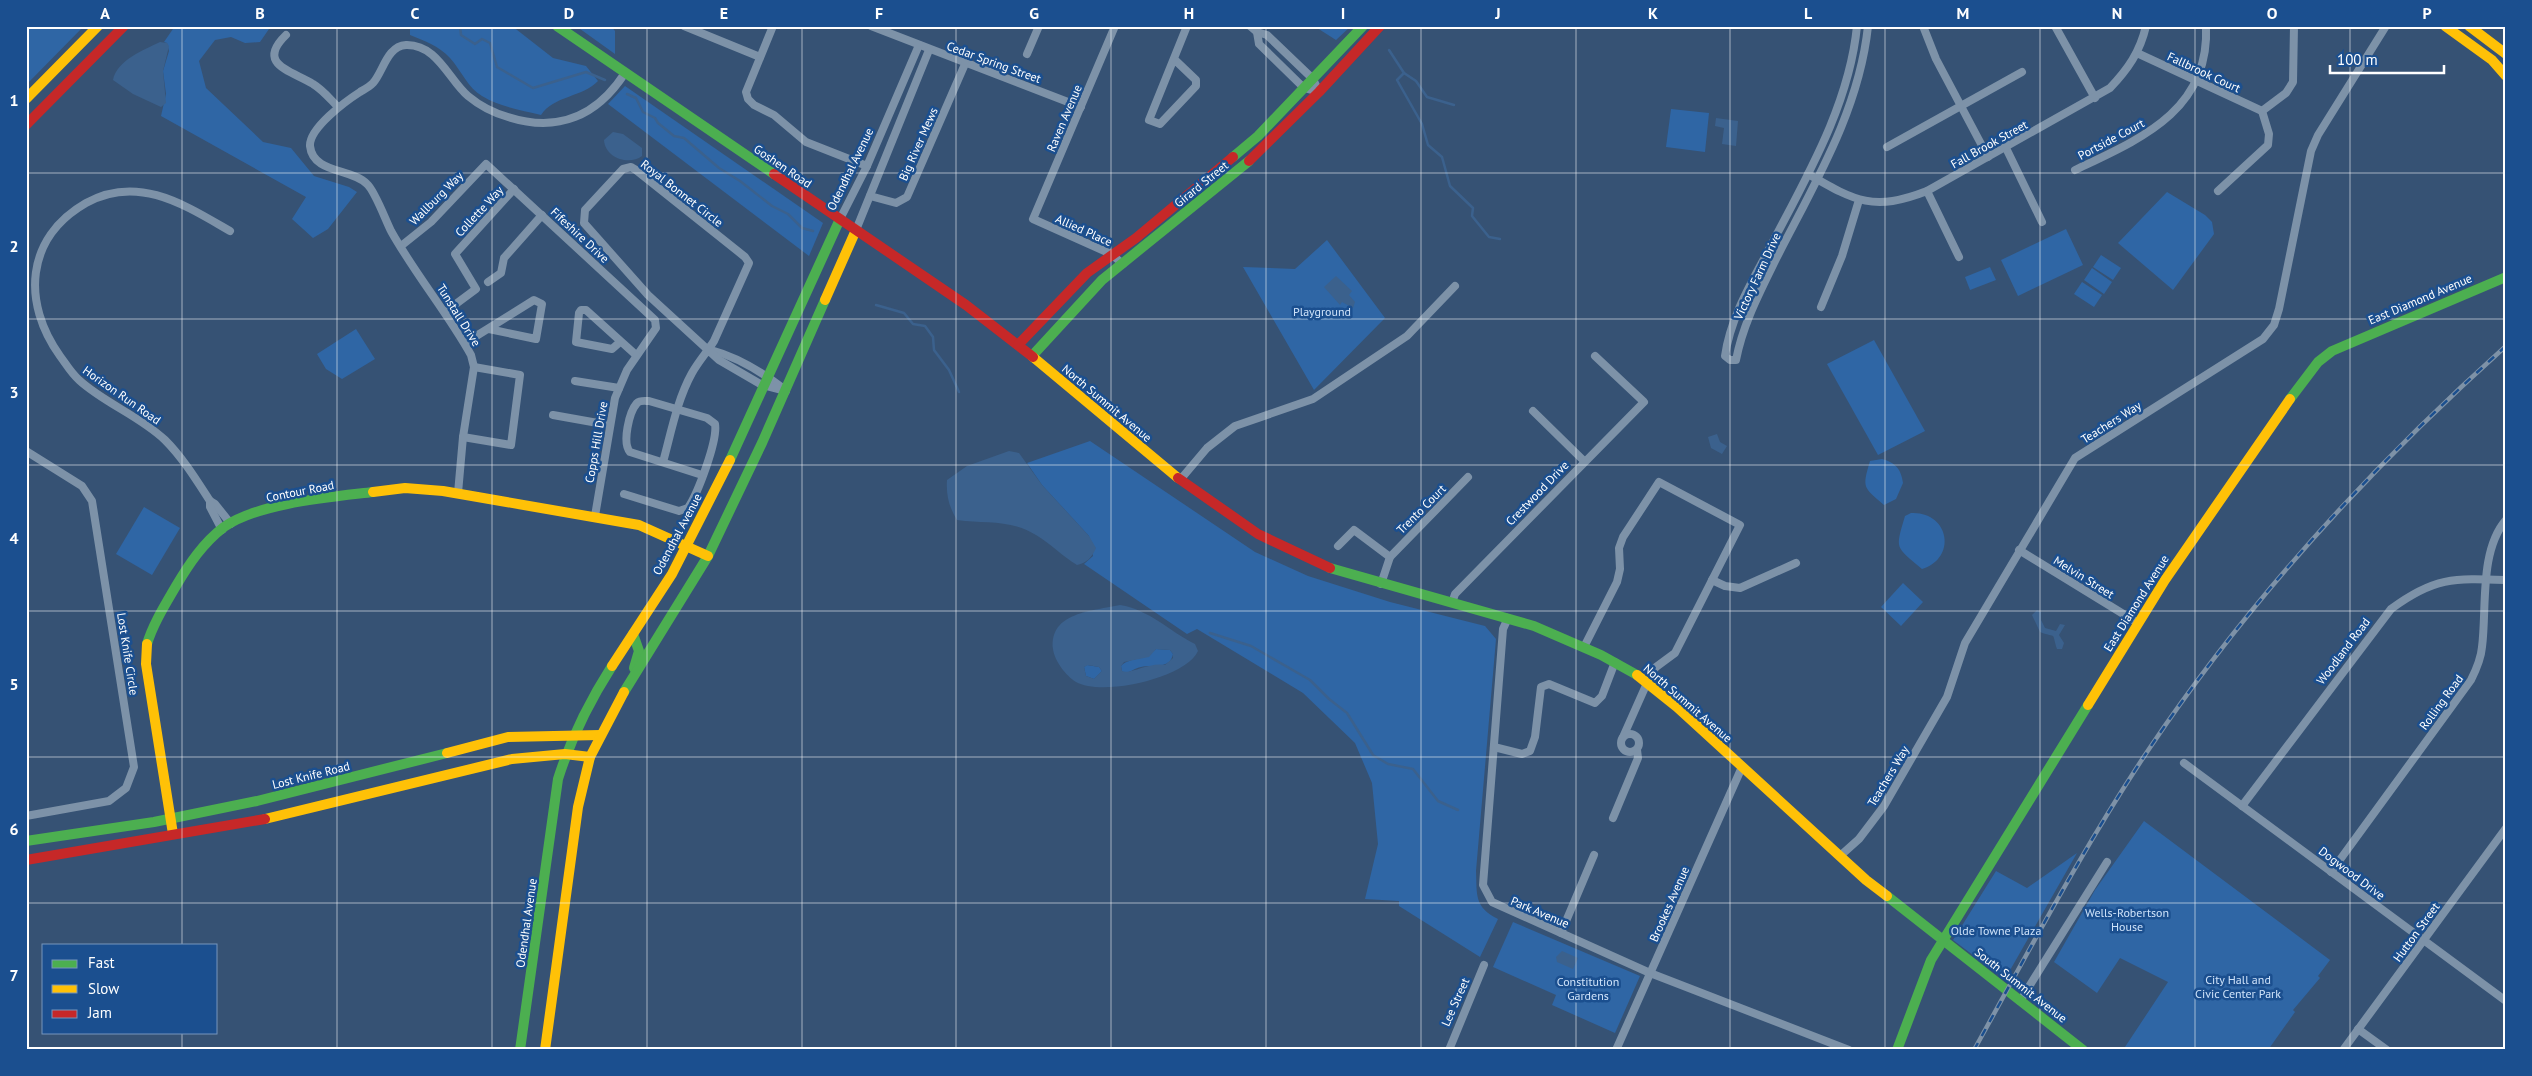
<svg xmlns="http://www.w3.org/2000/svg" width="2532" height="1076" viewBox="0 0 2532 1076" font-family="'PT Sans',sans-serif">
<rect width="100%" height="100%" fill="#365274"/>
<!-- green -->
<g fill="#2f66a5">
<polygon points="26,26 84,26 26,85"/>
<polygon points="175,26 278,26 269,29 260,42 245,43 231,37 215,40 199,61 206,88 263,142 291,148 314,176 349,187 357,192 328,229 313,238 292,219 306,197 161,116 166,94 163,71 169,51 167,43 164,42"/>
<path d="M410,26H512L553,58L586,66L598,81C583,97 553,96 541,115C521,110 500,107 482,96C468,88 461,70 450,58C439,46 425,41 410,35Z"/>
<polygon points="576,26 611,26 615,31 615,54"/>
<polygon points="1314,26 1351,26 1336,40"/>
<polygon points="625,86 823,223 809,256 608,104"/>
<polygon points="1671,109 1709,113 1705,152 1666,147"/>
<polygon points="2167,192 2205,215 2212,222 2214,234 2173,290 2118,243"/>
<polygon points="2066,229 2083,265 2018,296 2001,260"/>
<polygon points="1327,240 1385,318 1314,390 1243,267 1295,269"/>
<polygon points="2101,255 2121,268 2113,280 2093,267"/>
<polygon points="1990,267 1996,280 1970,290 1965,277"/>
<polygon points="2092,268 2112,282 2104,294 2084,280"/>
<polygon points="2082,282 2102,295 2094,307 2074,294"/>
<polygon points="356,329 375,359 342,379 326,369 317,354"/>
<polygon points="1874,340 1925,431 1878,455 1827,364"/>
<path d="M1090,441L1255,552L1308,576L1390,602L1485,626L1496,639L1476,871C1477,895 1474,907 1498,919L1480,957L1399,906V901L1365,899L1378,844L1372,783L1355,743L1303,693L1197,629L1187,634L1084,564L1093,556L1089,536L1042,485L1027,463Z"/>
<path d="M1882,459C1896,463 1901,469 1903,483L1896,499L1884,505C1863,487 1862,488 1870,461Z"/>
<polygon points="144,507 180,528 152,575 116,554"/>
<path d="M1911,513C1949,511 1958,558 1922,569C1895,546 1895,550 1905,516Z"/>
<polygon points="1903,583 1923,602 1901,626 1881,607"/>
<path d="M1156,649L1170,650L1173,654C1170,670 1153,664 1141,667C1135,668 1131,672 1125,673L1122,671L1121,666C1129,657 1142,662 1156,649Z"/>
<polygon points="1087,665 1099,667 1102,671 1094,679 1086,676 1084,667"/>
<polygon points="2144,821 2330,960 2318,976 2320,978 2293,1010 2295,1012 2268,1050 2123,1050 2168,982 2120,958 2097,993 2054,962 2095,890"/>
<polygon points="2077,853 2005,979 1953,940 1996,871 2027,888"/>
<polygon points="1513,922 1640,976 1615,1033 1552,1005 1556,995 1493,967"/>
</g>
<!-- water -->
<g fill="#3b618d" fill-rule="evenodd">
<path d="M160,42L167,43L169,46L163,71L166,103L161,107L133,94L113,80C117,60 144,50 160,42Z"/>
<polygon points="1716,118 1738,121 1736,146 1722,144 1724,128 1715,126"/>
<path d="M613,132L623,134L642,148V156C629,166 605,158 604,140Z"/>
<polygon points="1336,276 1352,291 1349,295 1355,302 1353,308 1342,302 1340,305 1324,287"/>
<polygon points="1717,434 1720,442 1727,446 1722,454 1711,448 1708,437"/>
<path d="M1009,451L1019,453L1042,485L1089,536L1096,548C1092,557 1087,563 1077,565C1062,556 1051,544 1036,535C1010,519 986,524 957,520C949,507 946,495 947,480L967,466Z"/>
<path d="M1120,605C1150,610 1169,631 1195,644L1198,651C1186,678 1102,697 1076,682C1066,676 1054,660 1053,649C1049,612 1093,611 1120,605ZM1156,649L1170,650L1173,654V658L1165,665C1148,662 1131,675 1122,671L1121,666L1124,662L1149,657ZM1088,665L1099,667L1102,671L1094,679L1086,676L1084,667Z"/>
<path d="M2037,610L2041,612V620L2045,628L2056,631L2060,624L2065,625L2059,635L2064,643L2062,649H2057C2051,630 2058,639 2040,632L2032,615Z"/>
<polygon points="1562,951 1578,958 1573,969 1557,962 1556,957"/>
</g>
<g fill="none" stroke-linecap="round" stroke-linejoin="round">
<!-- stream -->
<g stroke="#3b618d" stroke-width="2.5">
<polyline points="460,26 461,35 475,44 482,39 490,43 497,67 533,88 586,72 605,80"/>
<polyline points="1389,50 1404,73 1397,80 1422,124 1428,145 1442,157 1450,186 1473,208 1472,216 1489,237 1500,239"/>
<polyline points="1404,73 1416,81 1427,97 1454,105"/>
<polyline points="627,94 636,98 643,112 655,118 658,123 674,136 684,138 719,168 740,181 772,206 788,214 802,228 813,231"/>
<polyline points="876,305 904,313 913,324 925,326 933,337 934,350 949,370 959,392"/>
<polyline points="1210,633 1251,646 1310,680 1329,699 1347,713 1373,755 1388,764 1413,769 1438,801 1458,810"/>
</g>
<!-- street -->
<g stroke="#7d92a8" stroke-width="8">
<polyline points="684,26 760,57"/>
<polyline points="773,26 746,92 748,99 754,105 774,115 806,142 867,166"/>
<polyline points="871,26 1081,107"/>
<polyline points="1115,26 1033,219 1111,254 1123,264"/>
<polyline points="1250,26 1257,32 1267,35 1313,79 1319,92"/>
<path d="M1857,26C1849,108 1803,183 1766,255C1749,287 1730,320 1725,356L1730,360H1736C1743,324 1759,294 1775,261C1813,186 1859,112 1868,26"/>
<polyline points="1923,26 1936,59 1988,157"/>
<polyline points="2055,26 2095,98"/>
<polyline points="1257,32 1259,44 1304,88 1319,92"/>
<path d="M286,35C255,65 293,71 313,84C323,90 330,99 338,107"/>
<polyline points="2137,53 2262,111"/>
<polyline points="1027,54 1039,26"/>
<polyline points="1174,59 1196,80 1196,86 1160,124 1149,120 1187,26"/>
<polyline points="2262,111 2286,93 2293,82 2294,26"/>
<polyline points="1887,147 2022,72"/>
<polyline points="2006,148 2042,222"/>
<path d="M2075,170C2140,139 2210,111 2206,26"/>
<path d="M1808,174C1855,201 1873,212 1927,191L2110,88C2128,69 2140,52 2146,26"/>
<polyline points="1927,191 1959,257"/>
<polyline points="2218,191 2268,145 2269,134 2262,111"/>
<polyline points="870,196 896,203 907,197 965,64"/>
<polyline points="840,219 867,166 919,45"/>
<polyline points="856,230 929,50"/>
<path d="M230,231C185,205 138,174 86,203C25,238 22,303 60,356C66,364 71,373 79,380C104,403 140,416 165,440C183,458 197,481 210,501L215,504L231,524"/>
<polyline points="401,246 431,222 486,164 655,320 656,328 627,370 615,398 595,516"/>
<polyline points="488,282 501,273 504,258 542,215"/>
<polyline points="1821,307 1842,256 1859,200"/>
<polyline points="445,312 476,289 455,254 514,189"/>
<polyline points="620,342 612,349 576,342 579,313 581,310 586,310 636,355"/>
<polyline points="465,343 534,300 542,304 536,339 489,329"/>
<path d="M711,350C737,357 762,372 784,389"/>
<polyline points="575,381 619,388"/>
<polyline points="1533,411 1584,461"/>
<polyline points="553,415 609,425"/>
<polyline points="463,437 511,445 520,375 474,367"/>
<polyline points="26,451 82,486 92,501 134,767 126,788 109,801 26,816"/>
<path d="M663,462C671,433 677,400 692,373C698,362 707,352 714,341L749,263L745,257L636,170L631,167L623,169L585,210L584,223L648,295L719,360L762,385L786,391"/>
<polyline points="1180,480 1207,448 1235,426 1313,399 1407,336 1455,286"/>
<path d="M458,493L463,437L474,367L471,355C447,312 415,274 391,231C385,219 375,191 367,184C352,168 313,174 310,146C309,128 346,101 360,92C365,89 369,87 373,83C383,72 387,46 406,45C437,44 449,80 468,96C480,106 494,113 508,117C558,133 597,116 625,73"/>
<path d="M624,494L679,511L688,508C698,493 718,440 715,424L707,418L649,401C645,401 640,400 637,403C629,412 622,443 630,452L702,475"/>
<polyline points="210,501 210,507 222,530"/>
<polyline points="1338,546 1354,530 1390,557"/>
<polyline points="2019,550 2138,623"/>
<polyline points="1712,580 1725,586 1740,588 1796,563"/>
<polyline points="1381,584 1390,557 1468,477"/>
<polyline points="1452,603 1455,594 1644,402 1595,356"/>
<polyline points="1508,618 1503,629 1483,885 1492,902 1650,973 1849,1050"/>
<polyline points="1584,647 1617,582 1620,569 1619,548 1623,537 1659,482 1740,525 1675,653 1656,667 1651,674 1623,737"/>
<circle cx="1630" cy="743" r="9"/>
<polyline points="1494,747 1522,754 1530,751 1535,737 1541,687 1549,684 1595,703 1602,696 1615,662"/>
<polyline points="2184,763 2506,1001"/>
<path d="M2242,806L2391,609C2434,577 2454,578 2506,580"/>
<polyline points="1613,818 1638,758 1637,750"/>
<polyline points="1840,856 1859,839 1884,806 1947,697 1965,643 2075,458 2263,339 2274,325 2279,309 2311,151 2318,135 2386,26"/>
<path d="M2331,872L2471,680C2476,670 2481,659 2482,647C2487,609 2479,551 2506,520"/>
<polyline points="1561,933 1594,855"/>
<polyline points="2020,1001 2107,862"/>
<polyline points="2358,1029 2387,1050"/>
<polyline points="1449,1050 1484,965"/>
<polyline points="1616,1050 1742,767"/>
<polyline points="2343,1050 2506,828"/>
</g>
<!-- fast -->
<g stroke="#4caf50" stroke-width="10">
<polyline points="557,26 774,174"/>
<polyline points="1233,157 1258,136 1363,26"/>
<polyline points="1032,356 1102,280 1249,161"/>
<polyline points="2290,399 2318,362 2332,351 2506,277"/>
<polyline points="730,460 840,219"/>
<polyline points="1330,568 1534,626 1601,655 1637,675"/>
<polyline points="633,634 639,651 634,668"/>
<path d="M147,644C153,624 165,605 176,586C189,564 203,543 224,527C258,503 331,497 373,492"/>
<polyline points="624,692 708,556 762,443 825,300"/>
<polyline points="26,841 154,822 257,801 447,753"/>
<polyline points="1887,896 2083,1050"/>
<path d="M520,1050L558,779C571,738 589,702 612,666"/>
<polyline points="1897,1050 1931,960 2088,705"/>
</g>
<!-- slow -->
<g stroke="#ffc107" stroke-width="10">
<polyline points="2445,26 2492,60 2506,76"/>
<polyline points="2469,26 2506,54"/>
<polyline points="26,99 98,26"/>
<polyline points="825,300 856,230"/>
<polyline points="1033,357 1178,478"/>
<polyline points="373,492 405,488 443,491 639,525 708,556"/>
<polyline points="147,644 146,664 173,834"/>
<polyline points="612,666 672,574 730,460"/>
<polyline points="1637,675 1677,707 1866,880 1887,896"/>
<polyline points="2088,705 2165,580 2290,399"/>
<polyline points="447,753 508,737 600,735"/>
<polyline points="265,819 512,759 565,754 590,757"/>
<polyline points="545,1050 578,807 590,757 624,692"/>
</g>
<!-- jam -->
<g stroke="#c62828" stroke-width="10">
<polyline points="26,125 124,26"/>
<polyline points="1249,161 1319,92 1380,26"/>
<polyline points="774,174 966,305 1033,357"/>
<polyline points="1018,345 1087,273 1136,238 1233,157"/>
<polyline points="1178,478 1258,534 1330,568"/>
<polyline points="26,860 265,819"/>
</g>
<defs>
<path id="rail" d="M1974,1050C2030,949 2084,846 2149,749C2250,599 2371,467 2506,346"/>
</defs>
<!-- rail casing -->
<use href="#rail" stroke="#7e92a7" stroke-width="4.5"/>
<!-- rail -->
<use href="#rail" stroke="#1b4f8f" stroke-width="2.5" stroke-dasharray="8" stroke-linecap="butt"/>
</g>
<!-- grid -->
<path fill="none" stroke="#fff" stroke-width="1" stroke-opacity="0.55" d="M182,26V945M337,26V1050M492,26V1050M647,26V1050M802,26V1050M956,26V1050M1111,26V1050M1266,26V1050M1421,26V1050M1576,26V1050M1730,26V1050M1885,26V1050M2040,26V1050M2195,26V1050M2350,26V1050M26,173H2506M26,319H2506M26,465H2506M26,611H2506M26,757H2506M26,903H2506M182,1032V1050"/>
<g text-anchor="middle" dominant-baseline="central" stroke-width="5" stroke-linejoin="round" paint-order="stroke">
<!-- street labels -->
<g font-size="12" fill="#fff" stroke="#1b4f8f">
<text transform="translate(994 62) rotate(20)">Cedar Spring Street</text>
<text transform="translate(2204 72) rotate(25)">Fallbrook Court</text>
<text transform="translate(1064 118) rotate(-67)">Raven Avenue</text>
<text transform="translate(2111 139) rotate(-28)">Portside Court</text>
<text transform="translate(918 144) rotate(-66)">Big River Mews</text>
<text transform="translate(1989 144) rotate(-29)">Fall Brook Street</text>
<text transform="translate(783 166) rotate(34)">Goshen Road</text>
<text transform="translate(850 169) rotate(-64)">Odendhal Avenue</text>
<text transform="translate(1201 184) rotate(-39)">Girard Street</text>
<text transform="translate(682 193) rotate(38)">Royal Bonnet Circle</text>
<text transform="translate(436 198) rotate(-45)">Wallburg Way</text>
<text transform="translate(479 211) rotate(-47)">Collette Way</text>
<text transform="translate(1084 230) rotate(24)">Allied Place</text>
<text transform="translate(580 235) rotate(43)">Fifeshire Drive</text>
<text transform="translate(1757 276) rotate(-65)">Victory Farm Drive</text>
<text transform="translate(2420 299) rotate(-23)">East Diamond Avenue</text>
<text transform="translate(459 315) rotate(58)">Tunstall Drive</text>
<text transform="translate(122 395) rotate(35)">Horizon Run Road</text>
<text transform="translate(1107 403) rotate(40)">North Summit Avenue</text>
<text transform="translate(2111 422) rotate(-32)">Teachers Way</text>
<text transform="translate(596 442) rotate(-80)">Copps Hill Drive</text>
<text transform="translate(300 491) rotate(-11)">Contour Road</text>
<text transform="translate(1537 493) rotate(-46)">Crestwood Drive</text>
<text transform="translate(1421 509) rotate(-45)">Trento Court</text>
<text transform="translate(677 534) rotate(-62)">Odendhal Avenue</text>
<text transform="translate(2084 577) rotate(32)">Melvin Street</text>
<text transform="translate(2136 603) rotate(-58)">East Diamond Avenue</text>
<text transform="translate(2343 651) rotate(-53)">Woodland Road</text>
<text transform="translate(128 654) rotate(81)">Lost Knife Circle</text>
<text transform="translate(2441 702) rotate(-54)">Rolling Road</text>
<text transform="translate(1688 703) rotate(41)">North Summit Avenue</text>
<text transform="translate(311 775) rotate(-14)">Lost Knife Road</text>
<text transform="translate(1888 776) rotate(-59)">Teachers Way</text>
<text transform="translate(2352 873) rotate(37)">Dogwood Drive</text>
<text transform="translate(1669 904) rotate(-66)">Brookes Avenue</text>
<text transform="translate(1540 912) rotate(23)">Park Avenue</text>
<text transform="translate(526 923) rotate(-82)">Odendhal Avenue</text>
<text transform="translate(2416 932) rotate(-54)">Hutton Street</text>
<text transform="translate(2021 985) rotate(38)">South Summit Avenue</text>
<text transform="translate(1455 1002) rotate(-66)">Lee Street</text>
</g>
<!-- park labels -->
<g font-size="12" fill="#cfe3fa" stroke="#1b4f8f">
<text x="1322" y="311">Playground</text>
<text x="2127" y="912">Wells-Robertson<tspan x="2127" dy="14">House</tspan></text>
<text x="1996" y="930">Olde Towne Plaza</text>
<text x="2238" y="979">City Hall and<tspan x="2238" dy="14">Civic Center Park</tspan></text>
<text x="1588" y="981">Constitution<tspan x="1588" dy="14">Gardens</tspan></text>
</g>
</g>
<!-- border -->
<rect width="2532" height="1076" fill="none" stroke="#1b4f8f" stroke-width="55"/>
<!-- legend -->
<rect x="42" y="944" width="175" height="90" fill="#1b4f8f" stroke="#7695bc"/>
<rect x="52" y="960" width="25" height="8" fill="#4caf50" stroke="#7695bc"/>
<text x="88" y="968" font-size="15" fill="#ffffff">Fast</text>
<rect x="52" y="985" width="25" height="8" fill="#ffc107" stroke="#7695bc"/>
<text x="88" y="994" font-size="15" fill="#ffffff">Slow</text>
<rect x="52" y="1010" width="25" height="8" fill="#c62828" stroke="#7695bc"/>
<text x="88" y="1018" font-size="15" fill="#ffffff">Jam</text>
<!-- scale -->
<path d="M2330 65v8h114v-8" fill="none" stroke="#ffffff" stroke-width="2.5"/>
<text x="2337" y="65" font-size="15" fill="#ffffff" stroke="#1b4f8f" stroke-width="4" paint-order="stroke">100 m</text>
<rect x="28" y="28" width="2476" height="1020" fill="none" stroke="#fff" stroke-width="2"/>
<g font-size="16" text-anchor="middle" font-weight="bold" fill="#fff">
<text x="105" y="19">A</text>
<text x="260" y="19">B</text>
<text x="415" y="19">C</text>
<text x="569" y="19">D</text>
<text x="724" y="19">E</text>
<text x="879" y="19">F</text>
<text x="1034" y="19">G</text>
<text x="1189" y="19">H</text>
<text x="1343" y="19">I</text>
<text x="1498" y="19">J</text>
<text x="1653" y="19">K</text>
<text x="1808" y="19">L</text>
<text x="1963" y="19">M</text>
<text x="2117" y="19">N</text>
<text x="2272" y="19">O</text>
<text x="2427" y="19">P</text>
<text x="14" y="106">1</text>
<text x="14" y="252">2</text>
<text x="14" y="398">3</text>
<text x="14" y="544">4</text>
<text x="14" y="690">5</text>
<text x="14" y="835">6</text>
<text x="14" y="981">7</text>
</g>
</svg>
